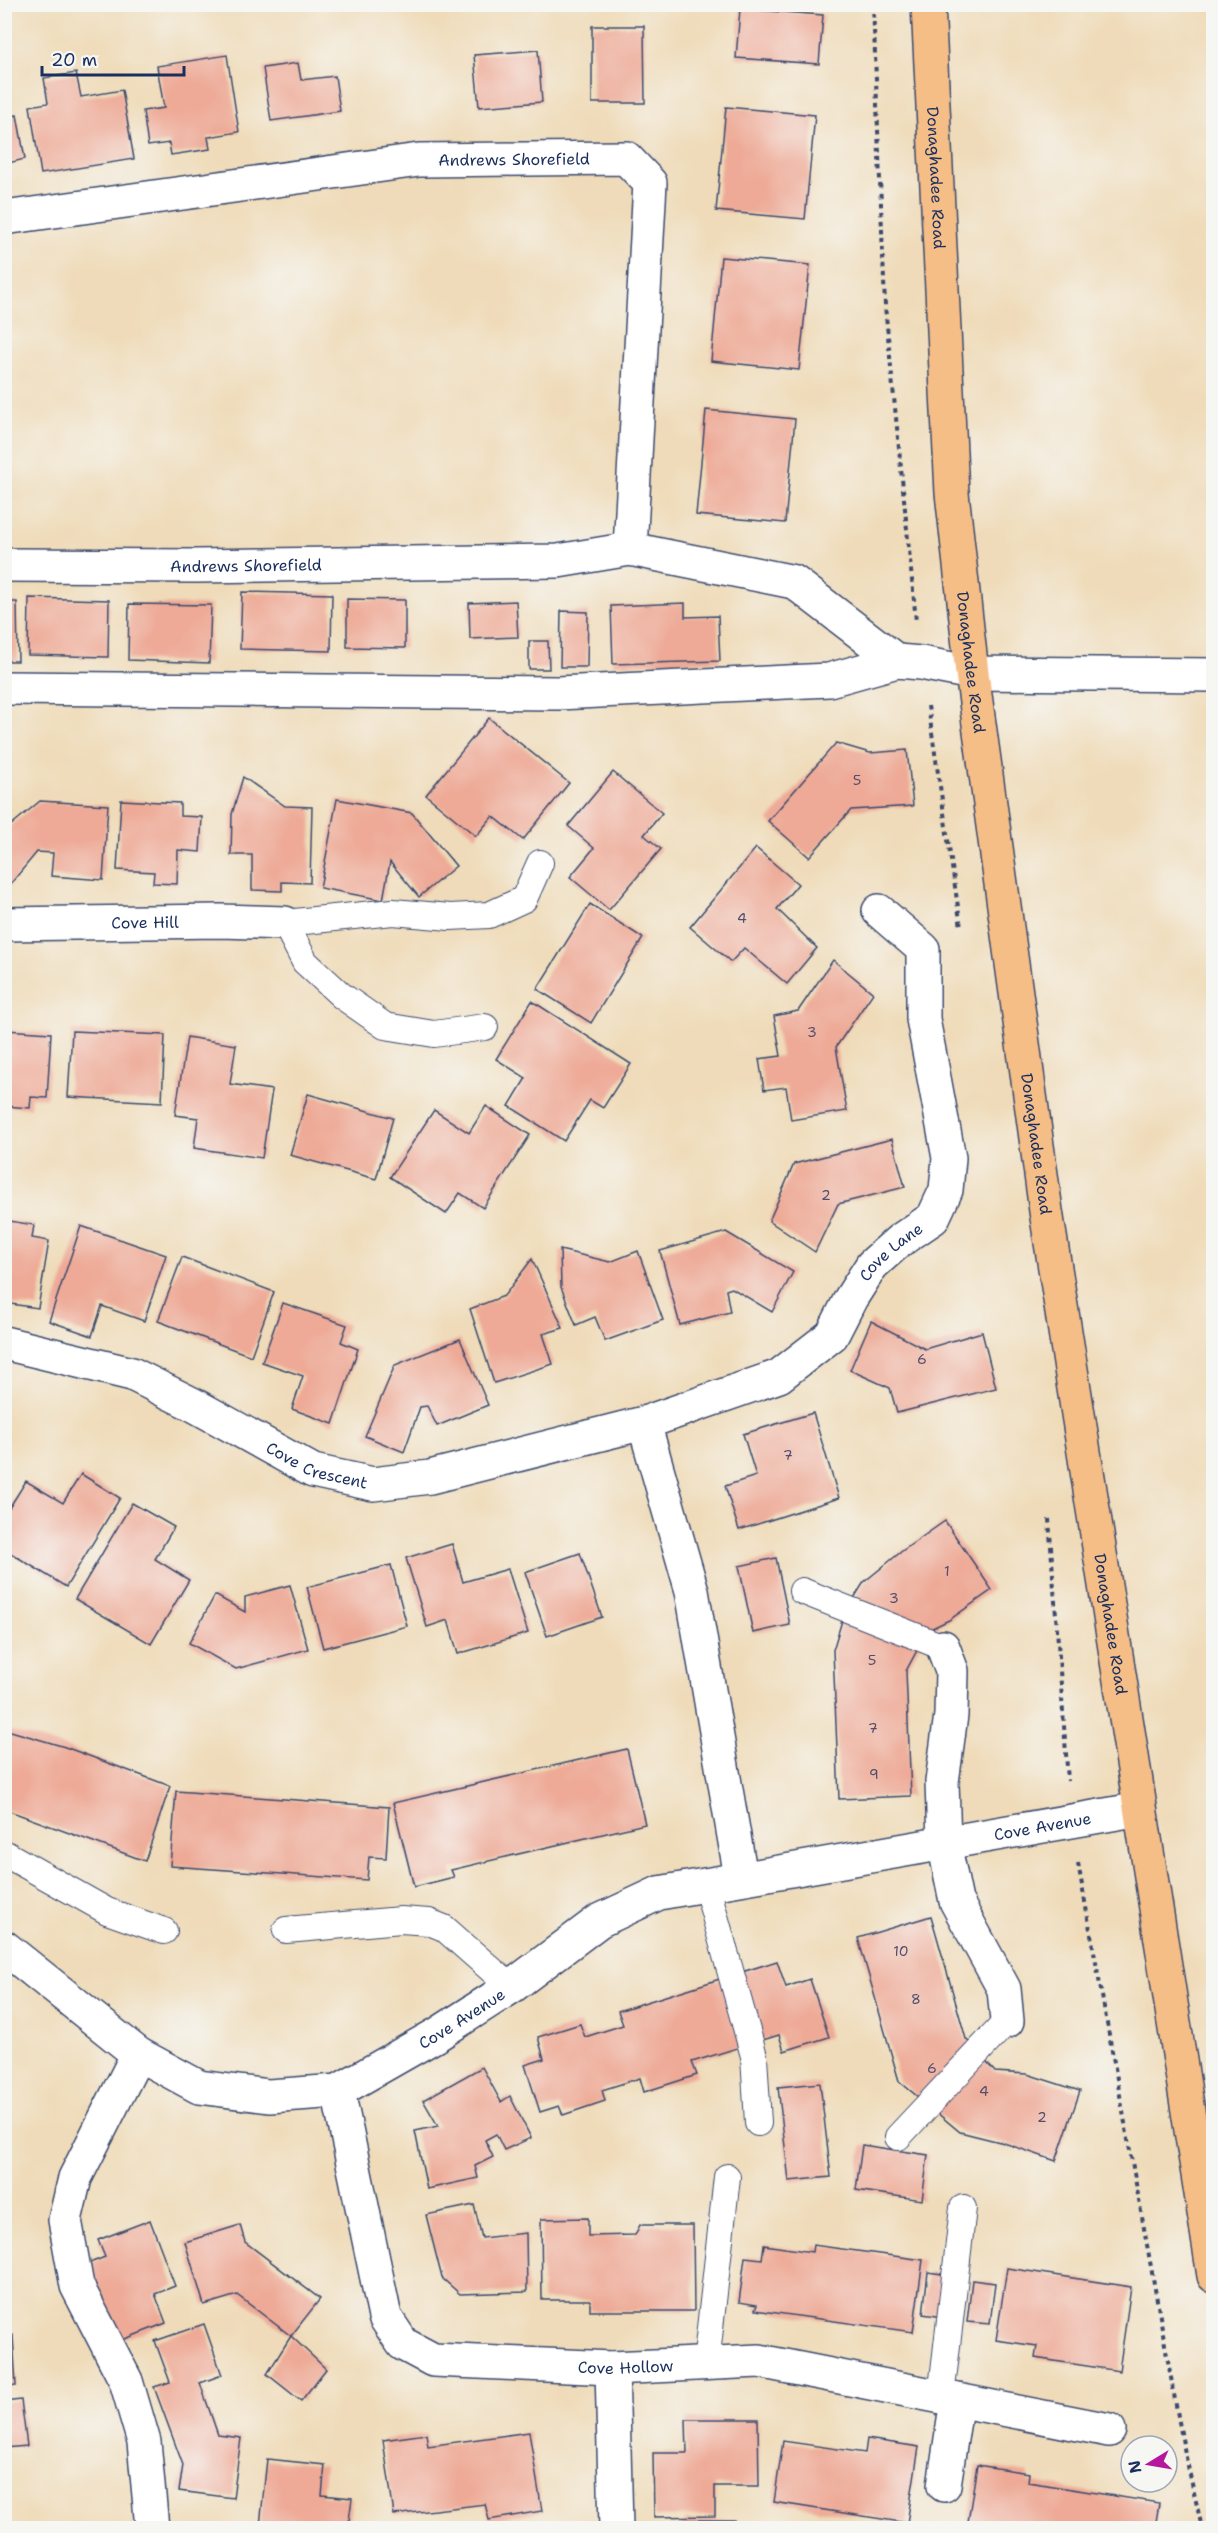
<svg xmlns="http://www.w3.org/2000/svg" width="1218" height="2533" viewBox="0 0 1218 2533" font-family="'Shantell Sans',sans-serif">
<rect width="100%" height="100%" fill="#f6f6f2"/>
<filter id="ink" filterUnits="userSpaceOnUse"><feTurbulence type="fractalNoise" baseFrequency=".0167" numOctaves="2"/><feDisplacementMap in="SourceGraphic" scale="12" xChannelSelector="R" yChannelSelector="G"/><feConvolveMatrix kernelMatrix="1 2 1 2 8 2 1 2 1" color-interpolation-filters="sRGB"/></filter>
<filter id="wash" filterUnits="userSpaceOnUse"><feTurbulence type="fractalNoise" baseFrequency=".008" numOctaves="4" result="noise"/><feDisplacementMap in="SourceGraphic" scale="24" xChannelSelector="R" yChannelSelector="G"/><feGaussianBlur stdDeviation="1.35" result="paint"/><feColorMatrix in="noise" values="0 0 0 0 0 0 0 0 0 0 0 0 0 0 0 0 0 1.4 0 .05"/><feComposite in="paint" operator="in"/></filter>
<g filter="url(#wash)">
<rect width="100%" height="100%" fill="#efdbb9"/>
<g id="blocks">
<!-- building -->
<g fill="#eeaa97">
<polygon points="740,9 823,15 819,64 736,58"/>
<polygon points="592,26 644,26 645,103 592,103"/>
<polygon points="538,50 542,102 479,107 474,55"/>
<polygon points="227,55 239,132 208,137 210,149 171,155 169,143 148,146 143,111 164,108 157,66"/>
<polygon points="298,63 301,80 335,76 340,111 271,121 263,68"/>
<polygon points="76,73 81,97 122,90 134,159 41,174 30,106 48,103 44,78"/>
<polygon points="726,107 815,115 805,219 716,211"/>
<polygon points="17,115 25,159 8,163 9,167 4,167 4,118"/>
<polygon points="721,257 810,265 799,370 711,361"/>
<polygon points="706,410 795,419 785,523 696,515"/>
<polygon points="242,592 332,594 331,651 240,649"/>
<polygon points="29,598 109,600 108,657 28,655"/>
<polygon points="347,599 405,600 405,648 347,647"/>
<polygon points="516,601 518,637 470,639 469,603"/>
<polygon points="4,602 17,602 18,661 4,661"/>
<polygon points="685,603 685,617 718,616 720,661 613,664 611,606"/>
<polygon points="129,604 211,605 209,663 128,660"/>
<polygon points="561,611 588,612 587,667 560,667"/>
<polygon points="529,641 548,641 549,669 529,669"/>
<polygon points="489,718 569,783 523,840 493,816 476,836 426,795"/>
<polygon points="836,743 870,753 907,750 913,806 851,810 809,857 768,821"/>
<polygon points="613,772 662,813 644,835 661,849 609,910 570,877 594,848 568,826"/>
<polygon points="243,777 285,806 312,807 310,883 282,882 282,891 252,890 252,855 231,855 232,814"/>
<polygon points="337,799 412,813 456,866 419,897 390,862 383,900 320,888"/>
<polygon points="121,800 180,803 180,816 202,817 200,852 178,850 177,884 153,883 154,872 117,870"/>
<polygon points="40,801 108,805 103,880 51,876 53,853 37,852 8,887 4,883 4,831"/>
<polygon points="756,848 798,884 777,909 817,948 787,984 744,948 731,962 690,927"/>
<polygon points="590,904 643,938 591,1023 537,989"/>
<polygon points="833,960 873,993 836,1047 847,1111 791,1120 786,1087 764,1090 759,1059 781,1056 774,1016 798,1011"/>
<polygon points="532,1001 631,1064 603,1108 590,1100 564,1141 509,1106 526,1078 496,1059"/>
<polygon points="5,1030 51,1033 47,1098 31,1097 30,1108 5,1106"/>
<polygon points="72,1031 165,1035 162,1102 68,1097"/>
<polygon points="187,1037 236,1045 230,1084 272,1090 262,1158 194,1148 198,1118 175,1115"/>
<polygon points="308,1094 393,1118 376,1179 290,1155"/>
<polygon points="486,1106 530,1135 483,1208 460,1193 446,1214 390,1177 434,1110 469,1133"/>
<polygon points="892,1139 905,1187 838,1204 815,1252 769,1221 794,1164"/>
<polygon points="4,1220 34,1225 32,1238 49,1241 38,1308 4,1303"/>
<polygon points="81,1226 166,1255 144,1321 102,1306 92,1336 49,1321"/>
<polygon points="726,1232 793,1272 772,1312 732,1288 726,1290 730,1312 680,1325 660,1251"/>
<polygon points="560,1250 610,1262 638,1251 663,1320 605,1341 595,1317 576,1325 561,1287"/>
<polygon points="182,1257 274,1292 251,1356 158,1321"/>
<polygon points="532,1259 563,1328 543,1334 553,1364 494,1383 470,1309 504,1296"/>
<polygon points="283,1303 347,1325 341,1342 358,1349 333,1424 292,1409 303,1376 262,1362"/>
<polygon points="871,1321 925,1349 982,1332 996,1388 897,1413 890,1388 850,1370"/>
<polygon points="460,1339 488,1405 437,1426 427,1406 420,1407 404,1452 365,1436 395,1365"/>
<polygon points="813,1413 839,1498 739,1530 725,1486 756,1476 743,1434"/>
<polygon points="81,1474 120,1498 66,1587 4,1549 4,1516 26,1481 63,1503"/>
<polygon points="132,1503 174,1527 155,1559 189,1580 151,1644 75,1599"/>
<polygon points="945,1521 992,1590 949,1620 928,1630 906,1671 911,1796 839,1799 833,1650 844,1614 864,1582 902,1551"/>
<polygon points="452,1544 463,1582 508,1569 528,1633 458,1654 448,1620 427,1627 406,1558"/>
<polygon points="580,1553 602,1617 547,1636 525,1572"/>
<polygon points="776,1558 790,1625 753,1633 739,1566"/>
<polygon points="391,1565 407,1626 323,1648 307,1587"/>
<polygon points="290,1585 308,1649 236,1669 189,1643 215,1595 245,1612 245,1597"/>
<polygon points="4,1729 65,1747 170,1786 145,1861 4,1809"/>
<polygon points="627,1749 645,1824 451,1870 454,1877 414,1887 393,1803"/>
<polygon points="176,1791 389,1807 386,1858 369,1857 367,1880 170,1866"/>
<polygon points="931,1916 966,2039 995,2072 1027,2074 1080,2091 1056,2161 1004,2143 960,2132 899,2081 858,1938"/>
<polygon points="777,1961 786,1987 810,1979 829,2037 784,2051 779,2035 692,2062 697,2075 644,2092 640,2078 602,2090 605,2101 563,2115 559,2106 540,2112 525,2065 544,2059 538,2037 580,2024 585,2037 623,2025 618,2011"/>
<polygon points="482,2067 501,2102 510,2096 531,2138 504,2150 496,2134 485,2140 493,2157 475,2166 478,2178 427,2189 415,2131 438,2126 423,2100"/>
<polygon points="820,2083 831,2177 789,2181 778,2087"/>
<polygon points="862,2145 928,2155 922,2200 856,2190"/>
<polygon points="474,2205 482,2238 526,2233 527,2292 460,2294 442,2278 426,2215"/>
<polygon points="588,2218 588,2236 635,2235 640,2225 693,2225 694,2311 590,2311 590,2300 542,2300 541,2219"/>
<polygon points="150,2220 175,2286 155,2294 166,2323 117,2342 87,2264 105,2257 98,2240"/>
<polygon points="240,2225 245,2242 320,2299 291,2336 237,2295 204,2305 185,2242"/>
<polygon points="764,2245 812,2252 813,2245 923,2260 913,2332 755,2310 757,2305 739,2302 745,2257 762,2259"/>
<polygon points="1007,2268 1131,2287 1119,2371 1035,2358 1037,2346 996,2340"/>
<polygon points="928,2272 948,2275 943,2317 923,2314"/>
<polygon points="972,2280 995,2283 990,2324 967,2322"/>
<polygon points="204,2324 222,2375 200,2383 218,2435 241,2438 233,2498 179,2491 183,2465 154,2387 170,2382 155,2341"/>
<polygon points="4,2335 13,2335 16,2386 4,2387"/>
<polygon points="291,2336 326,2369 301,2401 267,2374"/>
<polygon points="21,2400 27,2446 4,2448 4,2402"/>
<polygon points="686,2419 758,2419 759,2486 715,2486 715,2516 654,2517 653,2453 687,2453"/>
<polygon points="529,2432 542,2511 489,2520 485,2504 394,2515 383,2440 426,2434 428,2446"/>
<polygon points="867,2439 919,2447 907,2523 774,2502 783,2441 865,2453"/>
<polygon points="267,2459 325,2465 322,2495 352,2498 348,2528 260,2526"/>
<polygon points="977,2465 1029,2473 1028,2482 1159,2503 1155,2528 967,2528"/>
<rect x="684" y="2520" width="50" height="8"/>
</g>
</g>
</g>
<g filter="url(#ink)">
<use href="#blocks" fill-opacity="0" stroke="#3b496c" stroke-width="1.5"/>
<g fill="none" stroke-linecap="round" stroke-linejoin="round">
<defs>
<g id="lane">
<polyline points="485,1027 434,1034 385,1026 342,996 305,962 285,923 393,912 450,917 489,915 524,899 540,863"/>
<polyline points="802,1591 943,1647"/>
<polyline points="4,1853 107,1911 164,1931"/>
<polyline points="706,1884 754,2056 758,2123"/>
<polyline points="286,1930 401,1920 429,1922 444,1928 511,1987"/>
<polyline points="898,2137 1007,2021"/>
<polyline points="706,2364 727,2177"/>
<polyline points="941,2397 963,2208"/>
</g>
<g id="street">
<path id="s1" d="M4,218L419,160L626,158L650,183L630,549"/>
<path id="s2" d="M4,565L197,566L558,561L630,549L794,582L897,661L921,663L972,673L1214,675"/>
<polyline points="4,688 558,693 829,680 897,661"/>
<path id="s3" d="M4,924L220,921L285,923"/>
<path id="s4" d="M4,1343L132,1374L196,1406L313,1471L373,1484L430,1477L644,1423L779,1376L832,1335L851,1298L872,1265L899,1241L933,1218L946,1190L949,1158L923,1019V949L879,911"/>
<polyline points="644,1423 692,1591 741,1877"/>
<polyline points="943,1647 952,1671 951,1715 942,1782 944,1843 956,1901 1004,1989 1007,2021"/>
<path id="s5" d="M4,1947L138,2054L199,2087L269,2096L338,2091L438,2034L511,1987L599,1921L659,1893L1140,1809"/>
<polyline points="138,2054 75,2178 65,2220 77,2286 126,2381 144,2442 152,2528"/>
<path id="s6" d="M338,2091L385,2317L403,2344L433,2360L612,2368L759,2361L1109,2430"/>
<polyline points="612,2368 616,2528"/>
<polyline points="944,2485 957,2400"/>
</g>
<g id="primary">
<path id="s7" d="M928,4L952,493L972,673L1046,1211L1214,2276"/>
</g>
</defs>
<!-- lane casing -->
<use href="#lane" stroke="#3b496c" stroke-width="28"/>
<!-- street casing -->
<use href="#street" stroke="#3b496c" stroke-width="36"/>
<!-- primary casing -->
<use href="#primary" stroke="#3b496c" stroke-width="36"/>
<!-- path -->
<g stroke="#3b496c" stroke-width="4" stroke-dasharray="4.5 4.5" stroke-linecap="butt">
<polyline points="873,4 885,306 916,621"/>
<polyline points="928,706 961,927"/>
<polyline points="1049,1519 1068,1781"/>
<polyline points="1078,1863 1183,2444 1202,2528"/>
</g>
<!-- lane -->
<use href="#lane" stroke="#fff" stroke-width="26"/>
<!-- street -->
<use href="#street" stroke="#fff" stroke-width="33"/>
<!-- primary -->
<use href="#primary" stroke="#f6be87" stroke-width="33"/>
</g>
</g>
<g text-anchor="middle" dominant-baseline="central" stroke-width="4.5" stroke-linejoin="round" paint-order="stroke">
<!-- number labels -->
<g font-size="14" fill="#504e6c">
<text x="857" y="780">5</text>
<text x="742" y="918">4</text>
<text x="812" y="1032">3</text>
<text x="826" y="1195">2</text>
<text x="922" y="1359">6</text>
<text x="788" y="1455">7</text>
<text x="947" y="1571">1</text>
<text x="894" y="1598">3</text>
<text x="872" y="1660">5</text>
<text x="873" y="1728">7</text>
<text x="874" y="1774">9</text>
<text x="901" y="1951">10</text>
<text x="916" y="1999">8</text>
<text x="932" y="2068">6</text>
<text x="984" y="2091">4</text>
<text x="1042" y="2117">2</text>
</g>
<!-- street labels -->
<g font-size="16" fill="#1b2f5e" stroke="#f6f6f2">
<text stroke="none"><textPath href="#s1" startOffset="514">Andrews Shorefield</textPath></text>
<text stroke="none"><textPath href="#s7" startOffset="174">Donaghadee Road</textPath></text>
<text stroke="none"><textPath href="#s2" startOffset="242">Andrews Shorefield</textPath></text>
<text stroke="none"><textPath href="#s7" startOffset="660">Donaghadee Road</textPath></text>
<text stroke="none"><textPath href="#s3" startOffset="141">Cove Hill</textPath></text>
<text stroke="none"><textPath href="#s7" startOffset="1146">Donaghadee Road</textPath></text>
<text stroke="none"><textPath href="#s4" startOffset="990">Cove Lane</textPath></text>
<text stroke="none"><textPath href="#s4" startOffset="339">Cove Crescent</textPath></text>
<text stroke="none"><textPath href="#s7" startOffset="1632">Donaghadee Road</textPath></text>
<text stroke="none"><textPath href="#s5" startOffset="1148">Cove Avenue</textPath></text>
<text stroke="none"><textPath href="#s5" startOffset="524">Cove Avenue</textPath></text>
<text stroke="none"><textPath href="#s6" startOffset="490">Cove Hollow</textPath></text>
</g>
</g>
<!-- margin -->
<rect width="1218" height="2533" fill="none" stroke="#f6f6f2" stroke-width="24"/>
<!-- north arrow -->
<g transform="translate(1149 2464) rotate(259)"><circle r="28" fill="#f6f6f2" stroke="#9ea6b7" stroke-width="1.5"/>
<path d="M0-4.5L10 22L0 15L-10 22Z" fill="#b5179e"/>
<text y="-9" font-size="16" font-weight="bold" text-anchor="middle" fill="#1b2f5e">N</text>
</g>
<!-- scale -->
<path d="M42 66v9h142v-9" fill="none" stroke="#1b2f5e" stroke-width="3"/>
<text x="51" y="66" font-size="18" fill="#1b2f5e" stroke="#f6f6f2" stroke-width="4.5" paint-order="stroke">20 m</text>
</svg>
